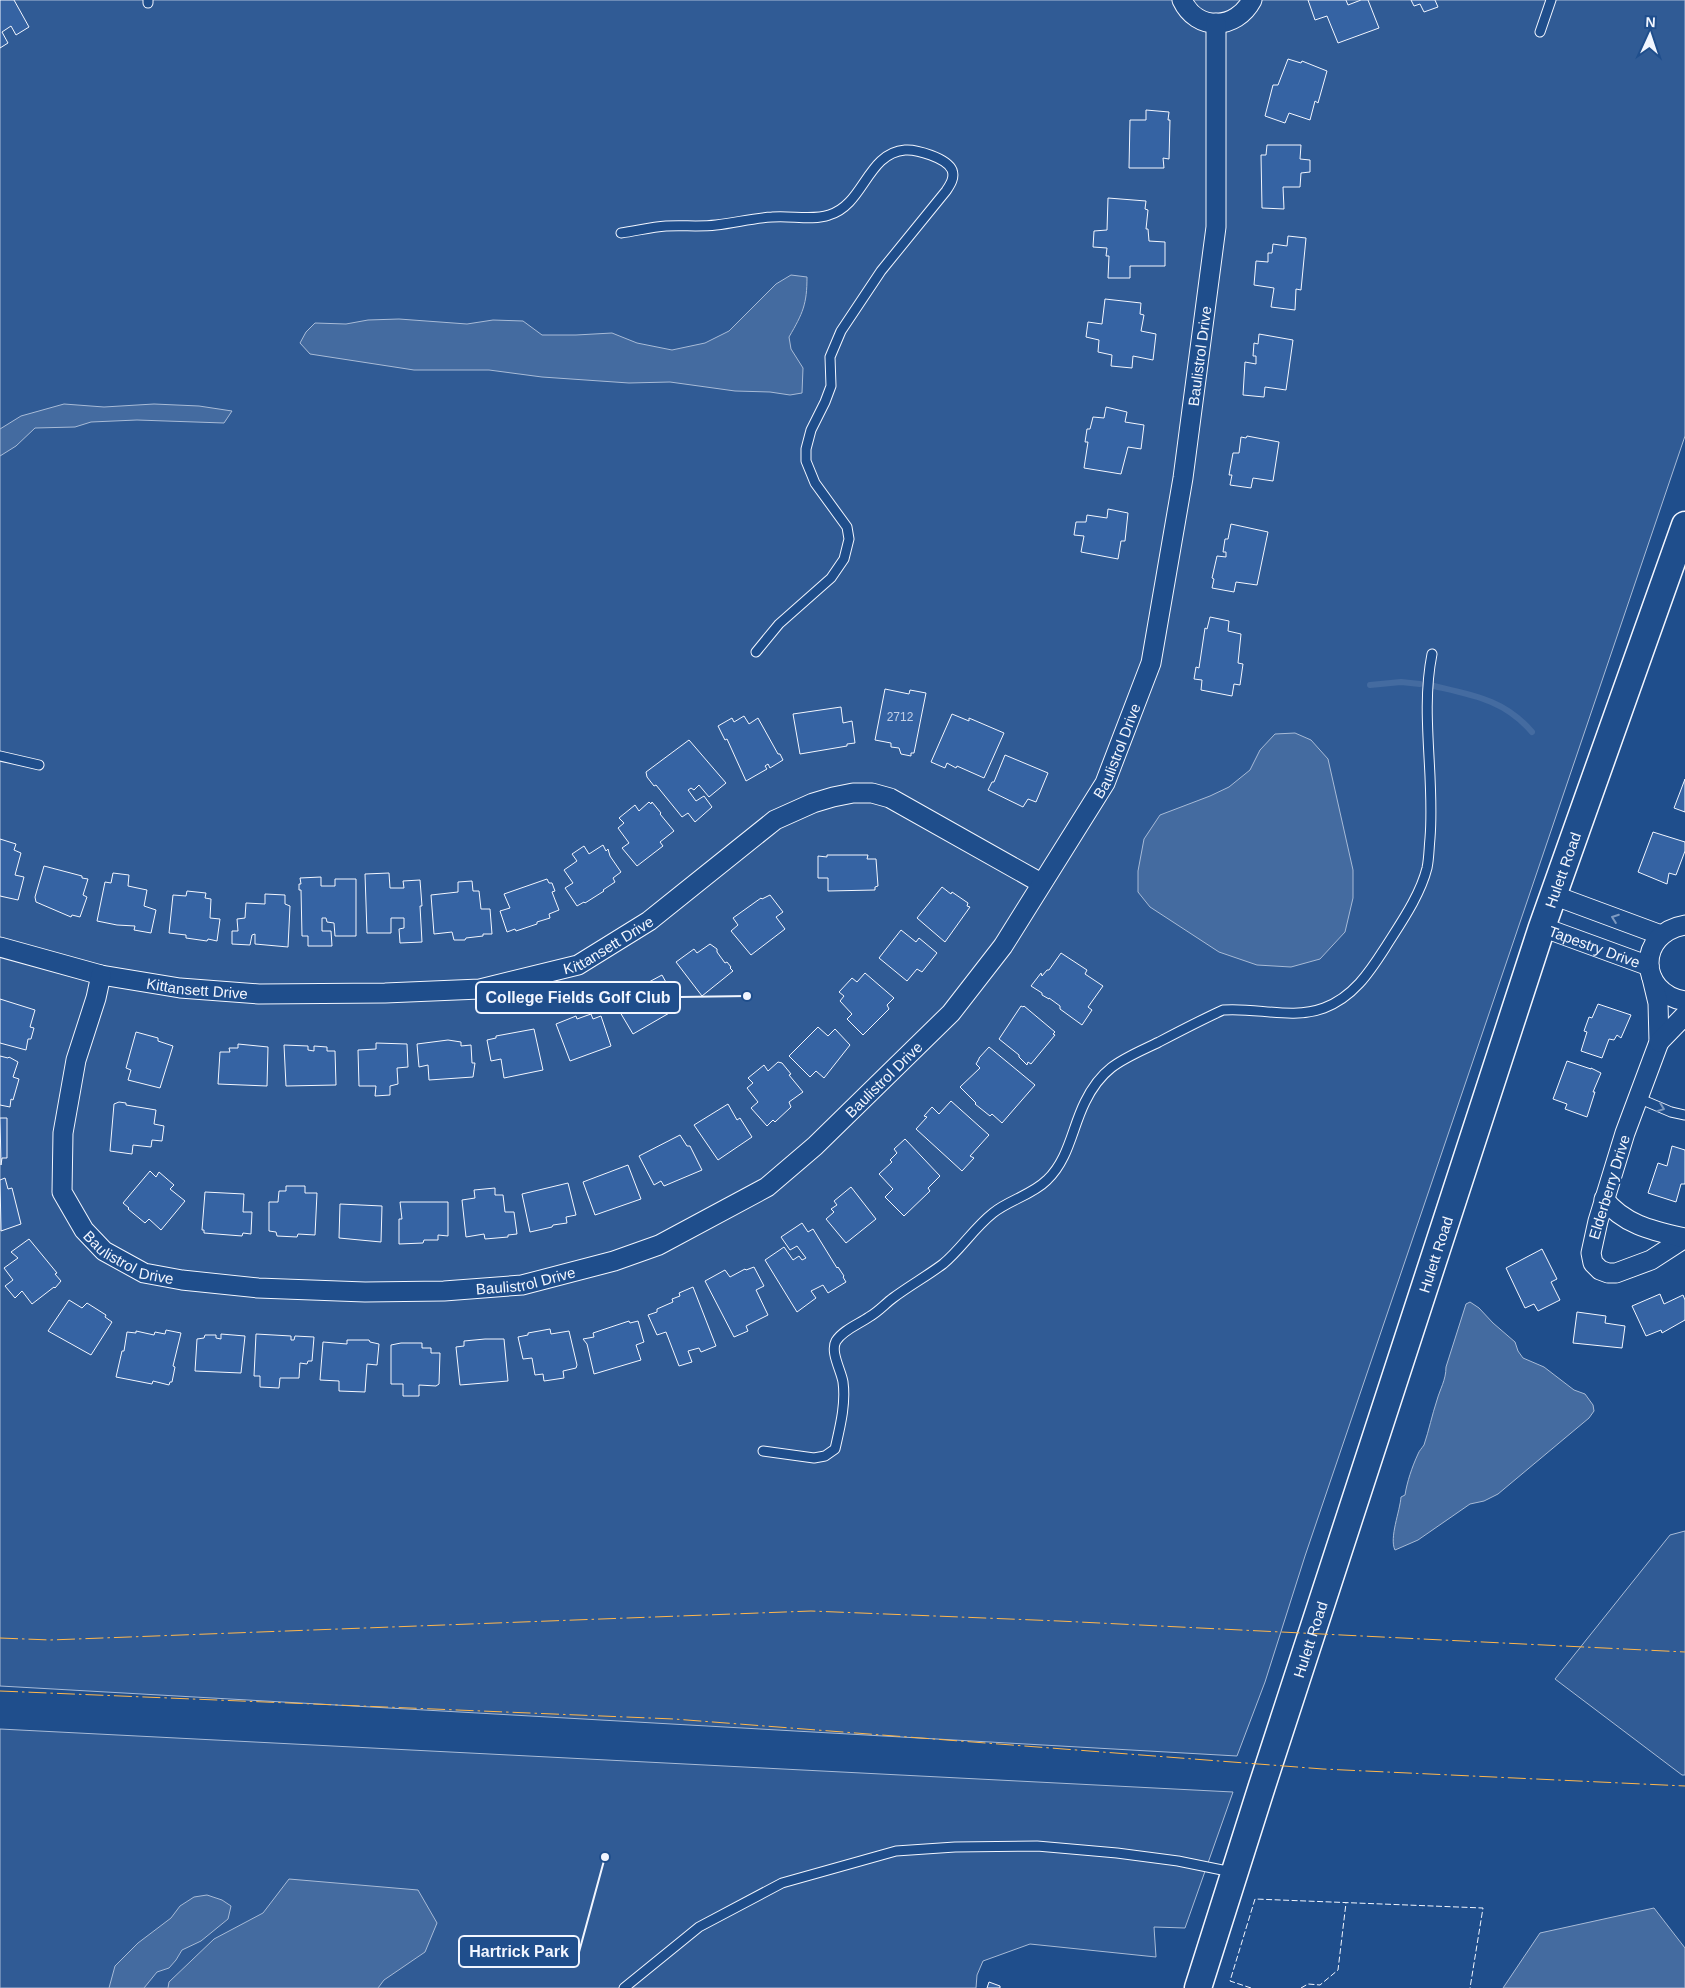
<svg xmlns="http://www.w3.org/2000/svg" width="1685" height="1988" viewBox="0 0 1685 1988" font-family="Arial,sans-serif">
<rect width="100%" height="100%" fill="#1f4e8c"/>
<!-- built -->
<g fill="#305b95" stroke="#a8bbd7">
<polygon points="0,0 1685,0 1685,436 1305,1556 1265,1682 1237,1756 0,1686"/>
<polygon points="1685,1531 1685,1775 1682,1775 1555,1679 1670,1535"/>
<polygon points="0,1729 1233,1792 1185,1928 1154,1927 1156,1957 1030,1944 983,1961 977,1975 976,1988 0,1988"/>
</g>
<!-- water -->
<g fill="#446ba0" stroke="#a8bbd7">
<path d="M791,275L807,277C807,304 803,313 789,337L791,349L803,368L802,393L790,395L770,392L735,391L670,382L629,383L542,377L489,370H414L310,354L300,343L306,332L315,323L346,324L368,320L399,319L467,324L493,320L523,321L542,335H576L612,333L637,343L672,350L705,343L729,331L776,284Z"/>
<polygon points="64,404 104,407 154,404 199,406 232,411 224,423 137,420 91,422 75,427 35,428 16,446 0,456 0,429 21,416"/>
<polygon points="1295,733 1311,740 1328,759 1353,870 1353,898 1345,932 1320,959 1291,967 1257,965 1219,952 1150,907 1138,892 1138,871 1144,839 1160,815 1210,796 1229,787 1250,770 1260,750 1275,734"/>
<path d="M1470,1302L1479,1308L1493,1323L1515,1342L1518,1351L1523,1358L1544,1367L1574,1390L1585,1394L1593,1405L1594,1411L1589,1418L1498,1494L1484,1501L1470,1504L1418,1540L1395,1550C1389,1538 1400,1511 1401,1497L1405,1495C1407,1482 1412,1467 1418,1454C1419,1451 1422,1448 1424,1445C1429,1430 1432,1415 1437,1400C1440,1389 1446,1380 1446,1367L1466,1304Z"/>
<polygon points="289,1879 418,1890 437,1923 425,1952 384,1980 378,1988 168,1988 169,1982 214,1939 263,1913"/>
<polygon points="207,1895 222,1900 231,1906 228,1919 201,1941 182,1950 176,1960 169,1968 157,1972 144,1988 109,1988 115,1966 138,1943 171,1918 180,1906 194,1897"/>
<polygon points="1654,1908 1685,1948 1685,1988 1503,1988 1540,1933"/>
</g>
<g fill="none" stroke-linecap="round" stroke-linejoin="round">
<!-- stream -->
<g stroke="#446ba0" stroke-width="6">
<polyline points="1370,685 1401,682 1420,684"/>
<path d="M1434,686C1473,695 1505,700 1532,732"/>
</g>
</g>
<!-- building -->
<g fill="#3563a3" stroke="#f2f6ff">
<polygon points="0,0 14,0 29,27 16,35 11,26 2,32 8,43 0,48"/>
<polygon points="1308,0 1346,0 1348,5 1361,0 1368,0 1379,28 1338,43 1327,16 1315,20"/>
<polygon points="1411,0 1435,0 1438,7 1424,12 1420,4 1414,6"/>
<polygon points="1288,59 1301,63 1302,61 1327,71 1318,103 1315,101 1310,120 1289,113 1285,123 1265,116 1273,85 1278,85"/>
<polygon points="1146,110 1169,112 1168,120 1170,120 1169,159 1163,158 1164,168 1129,168 1130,120 1146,120"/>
<polygon points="1267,145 1301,145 1300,159 1310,160 1310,172 1301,173 1300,187 1283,187 1284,209 1262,208 1261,155 1266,155"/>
<polygon points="1108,198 1146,201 1145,209 1148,210 1146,229 1148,229 1149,241 1165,242 1165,266 1130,266 1130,278 1108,278 1109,256 1106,256 1107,248 1093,247 1094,231 1107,230"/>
<polygon points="1288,236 1306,238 1301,290 1296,289 1295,310 1271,307 1274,288 1254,285 1256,261 1268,262 1268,253 1272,253 1273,244 1287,246"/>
<polygon points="1105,299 1141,303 1140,314 1144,315 1141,331 1156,334 1153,360 1133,356 1132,368 1111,366 1112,355 1098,352 1099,340 1086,337 1088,322 1102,324"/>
<polygon points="1259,334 1293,340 1286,390 1265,387 1264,397 1243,395 1245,362 1256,364 1256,356 1253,356 1254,343 1258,344"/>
<polygon points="1106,407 1127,412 1125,422 1144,425 1141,449 1128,447 1121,474 1084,468 1088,442 1085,442 1087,429 1090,429 1093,417 1104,418"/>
<polygon points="1247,436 1279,442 1273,481 1253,478 1251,488 1230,485 1232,475 1229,475 1233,453 1239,453 1241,437 1246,438"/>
<polygon points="1108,509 1128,513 1125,541 1121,541 1118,559 1081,552 1084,536 1074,535 1076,522 1086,522 1087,515 1107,518"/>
<polygon points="1231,524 1268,532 1257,585 1236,582 1234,592 1212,588 1214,579 1212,578 1217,556 1226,557 1226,552 1223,552 1225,539 1228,539"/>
<polygon points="1210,617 1229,621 1228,631 1241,634 1238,663 1243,664 1240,685 1234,684 1232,696 1201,690 1202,680 1194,679 1196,667 1199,668 1205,628 1207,629"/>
<polygon points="885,689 909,694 910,690 926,693 914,753 911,753 911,756 901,754 899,748 891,747 891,743 875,740"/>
<polygon points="841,707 843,723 852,721 855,743 847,744 847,746 800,754 793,714"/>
<polygon points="952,714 969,721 969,718 1004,733 984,778 957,766 956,768 947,763 945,768 931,762"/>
<polygon points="744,716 749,724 758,718 778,754 780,754 783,760 770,768 768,764 765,766 767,769 746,781 727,739 725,740 718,726 732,718 734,722"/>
<polygon points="689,740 726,783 709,797 699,785 694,790 691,788 688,790 696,801 704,796 712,807 695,822 688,813 682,817 656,785 654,786 647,777 646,772"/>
<polygon points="1005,755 1048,773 1036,802 1028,799 1023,807 988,790 992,782 994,782"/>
<polygon points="1685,779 1685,812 1674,808"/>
<polygon points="649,802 651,804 652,802 661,813 660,814 674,831 660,842 663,846 637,866 622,848 629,843 618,828 624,823 619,818 635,805 639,811"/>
<polygon points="1653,832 1685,842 1685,851 1676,875 1669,873 1667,884 1638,872"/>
<polygon points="0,839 16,844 14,850 21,853 15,875 24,877 18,900 0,896"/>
<polygon points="603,845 606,851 608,849 610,856 621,872 613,878 615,882 603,890 604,891 585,903 584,902 577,906 565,888 573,883 564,870 577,861 572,854 584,846 589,854"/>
<polygon points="827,855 868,855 867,859 876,859 878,886 875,887 875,890 828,891 828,878 818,878 818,856 827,857"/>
<polygon points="44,866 82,876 82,878 88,879 83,895 87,897 80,917 72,915 71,917 36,902 35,897"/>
<polygon points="113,873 129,875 128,886 147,890 144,906 156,910 151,933 134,930 135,926 117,925 97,921 105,882 111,883"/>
<polygon points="389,873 390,888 404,888 403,881 420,880 422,906 420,906 422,942 400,943 399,929 404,928 404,918 391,918 391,933 367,933 365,874"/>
<polygon points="321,877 321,886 335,886 335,879 356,879 356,936 335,936 334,923 327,922 326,918 322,918 322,931 331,931 332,946 308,946 308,936 302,936 301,890 299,890 299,884 301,884 300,878"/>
<polygon points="547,879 549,883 552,883 555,891 552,892 559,910 549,914 550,918 537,922 537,924 516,931 515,929 507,932 500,911 510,908 504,894"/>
<polygon points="472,881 473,891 479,891 481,909 490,909 492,934 483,934 483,936 466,938 465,940 454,940 452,932 434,934 431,895 458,892 458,882"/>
<polygon points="942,887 951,894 952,892 968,903 967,906 970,907 945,942 917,918"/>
<polygon points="187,891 206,893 205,898 211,899 210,918 220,919 217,941 208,939 207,941 186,938 186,935 169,933 173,895 186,896"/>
<polygon points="265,894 285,895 285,904 290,906 288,947 255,944 255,934 252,935 250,945 232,944 232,931 238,931 237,919 245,918 246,903 265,904"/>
<polygon points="770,895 783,912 776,917 785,929 751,955 731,931 738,925 733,918 761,898 762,899"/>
<polygon points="901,930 916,942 919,938 937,953 922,972 917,969 907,981 879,958"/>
<polygon points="710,944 717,949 717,952 725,963 727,962 731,967 730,968 733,971 702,996 676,962 694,949 697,953"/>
<polygon points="1061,953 1087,970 1085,974 1103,986 1088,1007 1092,1010 1082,1025 1060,1009 1060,1006 1049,998 1049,999 1042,995 1042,993 1031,986 1041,973 1042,976 1047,970 1049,970"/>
<polygon points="865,973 894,998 887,1005 889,1009 863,1035 847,1019 852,1014 840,1001 844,996 839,992 852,978 857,982"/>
<polygon points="662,975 673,995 663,1000 671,1012 633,1034 617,1007 627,1002 625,996 635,991 634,990"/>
<polygon points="0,999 35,1010 30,1027 34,1028 31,1039 28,1039 26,1050 0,1043"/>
<polygon points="1598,1004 1631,1015 1621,1038 1617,1035 1614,1040 1609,1039 1602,1058 1581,1051 1587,1032 1584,1031 1589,1017 1592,1018"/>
<polygon points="1021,1006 1023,1007 1024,1006 1055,1032 1053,1034 1055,1035 1031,1064 1028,1062 1027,1065 1019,1057 1019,1055 999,1039"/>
<polygon points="591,1014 593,1019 601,1016 611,1046 570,1061 556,1024 576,1016 577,1019"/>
<polygon points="818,1027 828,1036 835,1029 850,1045 824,1078 816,1071 810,1077 789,1056"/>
<polygon points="534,1029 543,1070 504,1078 501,1059 491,1061 487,1040 496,1038 496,1036"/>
<polygon points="136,1032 158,1038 158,1041 173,1046 160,1088 128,1080 131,1070 126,1068"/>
<polygon points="448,1040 461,1042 461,1046 471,1045 472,1063 475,1063 473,1077 429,1080 428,1065 419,1067 417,1044"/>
<polygon points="376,1043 407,1044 408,1067 397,1068 398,1084 390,1086 390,1095 375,1096 376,1086 359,1086 358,1050 376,1049"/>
<polygon points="238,1044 268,1047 267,1086 218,1084 220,1052 230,1052 229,1048 238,1048"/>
<polygon points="284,1045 308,1046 308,1050 314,1051 314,1046 327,1047 327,1051 335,1051 336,1085 286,1086"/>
<polygon points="989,1047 1035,1085 1002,1123 992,1114 990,1116 975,1104 976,1103 960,1087 980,1068 976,1064 979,1059 979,1058"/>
<polygon points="0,1056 8,1058 9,1057 18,1062 13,1077 19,1079 13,1100 11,1099 10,1107 0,1105"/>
<polygon points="1567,1061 1591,1069 1591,1068 1601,1073 1593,1092 1595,1092 1587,1117 1565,1109 1567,1104 1553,1099"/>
<polygon points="778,1062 782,1063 791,1074 789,1075 803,1092 789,1102 791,1107 775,1122 773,1120 767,1126 751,1108 758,1102 747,1088 753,1083 748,1078 764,1065 768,1071"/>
<polygon points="951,1101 989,1135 970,1156 974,1158 962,1171 916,1129 927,1117 924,1116 932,1107 939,1114"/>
<polygon points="119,1102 126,1103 126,1105 156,1110 154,1124 164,1126 162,1141 152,1140 151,1147 133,1145 132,1154 110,1151 114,1104"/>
<polygon points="728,1104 737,1120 740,1118 752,1137 718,1160 694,1125"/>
<polygon points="0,1118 7,1118 7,1158 2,1158 1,1165"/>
<polygon points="680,1135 687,1146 690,1146 702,1170 664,1186 661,1181 654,1185 639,1156"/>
<polygon points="905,1139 940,1176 928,1188 930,1191 904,1216 885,1197 893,1189 879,1174 892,1162 890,1160 897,1153 894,1149"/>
<polygon points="1672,1146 1685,1150 1685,1184 1681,1184 1676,1202 1648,1193 1658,1163 1667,1166"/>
<polygon points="628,1165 641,1199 595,1215 583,1182"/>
<polygon points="150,1171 156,1177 159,1172 174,1185 170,1189 185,1201 161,1230 149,1219 145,1223 128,1209 129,1208 123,1203"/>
<polygon points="5,1178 8,1189 12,1188 21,1224 1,1231 0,1180"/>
<polygon points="568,1183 576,1215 566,1217 567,1223 553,1225 552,1227 530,1232 522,1194"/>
<polygon points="286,1186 305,1186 305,1193 317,1193 315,1235 298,1234 297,1237 277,1236 276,1232 269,1231 269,1202 278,1202 279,1191 286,1191"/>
<polygon points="851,1187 876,1219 846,1243 826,1219 834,1212 831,1209 837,1205 834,1201"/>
<polygon points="495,1188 495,1195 503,1195 505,1212 514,1212 517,1234 508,1235 508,1237 485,1239 484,1234 466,1237 462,1200 475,1198 474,1190"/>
<polygon points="205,1192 244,1194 243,1212 252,1212 251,1234 243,1233 242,1236 204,1233 204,1230 202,1230"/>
<polygon points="400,1202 448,1202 448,1236 438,1235 438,1240 424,1240 423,1243 399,1244 399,1219 402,1219"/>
<polygon points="340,1204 382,1206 381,1242 339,1238"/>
<polygon points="802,1223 808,1232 813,1229 837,1268 838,1267 844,1276 843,1277 846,1282 828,1293 823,1285 811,1291 816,1298 797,1312 765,1260 784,1247 793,1260 799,1256 802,1260 806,1258 797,1246 790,1250 781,1237"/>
<polygon points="29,1239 57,1273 55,1274 61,1281 55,1288 54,1287 32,1304 22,1291 15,1298 5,1286 13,1280 4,1268 18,1258 11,1252"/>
<polygon points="1542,1249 1557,1279 1551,1282 1560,1300 1538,1311 1534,1304 1525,1308 1506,1268"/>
<polygon points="754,1267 764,1286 756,1290 768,1315 746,1326 748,1331 734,1337 705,1281 725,1270 730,1277 745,1269 746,1270"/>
<polygon points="693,1287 716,1346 701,1352 699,1348 688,1351 692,1362 679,1366 666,1332 657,1335 648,1315 657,1312 657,1309 673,1302 672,1299 680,1296 679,1293"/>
<polygon points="1660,1294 1664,1304 1683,1295 1685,1300 1685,1320 1662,1333 1661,1330 1646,1336 1632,1306"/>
<polygon points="69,1300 82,1308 87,1303 106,1315 105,1317 112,1322 91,1355 48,1331"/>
<polygon points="1577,1312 1606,1316 1605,1323 1625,1326 1622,1348 1573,1343"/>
<polygon points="629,1321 630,1323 638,1321 643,1339 644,1342 636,1345 641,1360 594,1374 587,1344 583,1339 594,1337 593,1333"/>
<polygon points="550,1329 551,1334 569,1331 577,1365 576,1368 563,1371 564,1378 544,1381 543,1374 535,1375 532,1358 523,1359 518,1337 528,1335 528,1333"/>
<polygon points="166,1330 181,1333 173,1366 175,1367 172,1382 170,1382 169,1385 153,1381 152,1384 116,1377 122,1351 124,1351 127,1332 136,1333 136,1331 154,1335 155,1332 165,1334"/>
<polygon points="221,1334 245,1336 241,1373 195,1371 197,1339 204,1338 205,1335 216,1335 216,1338 221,1339"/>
<polygon points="256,1334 291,1336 291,1340 294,1340 295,1336 314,1337 312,1361 308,1361 307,1364 300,1363 299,1378 280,1378 279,1388 260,1387 260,1376 254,1376"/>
<polygon points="485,1339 504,1339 508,1381 460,1385 456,1347 464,1346 464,1341"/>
<polygon points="347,1340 369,1340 370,1342 379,1344 377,1365 367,1364 365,1392 339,1391 339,1381 320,1380 323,1342 347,1344"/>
<polygon points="401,1343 422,1343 422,1348 431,1348 431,1353 440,1353 439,1384 436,1386 419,1385 419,1396 403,1396 403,1384 391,1384 391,1345"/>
<polygon points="989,1982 1000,1986 1000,1988 987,1988"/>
</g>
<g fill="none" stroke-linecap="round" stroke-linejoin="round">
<defs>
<g id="lane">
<polyline points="148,3 148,0"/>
<polyline points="1540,32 1551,0"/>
<path d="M621,233C636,231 651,227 666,226C683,225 699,227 716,225C735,223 753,218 772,217C790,215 812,221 829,215C864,205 867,153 905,150C916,149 947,158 952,170C955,178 950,185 946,191L881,271L841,331L830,357L831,386L825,402L811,430L806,449V461L815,483L847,527L849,539L844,559L831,578L779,624L756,652"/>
<polyline points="0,756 39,765"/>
<polyline points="1638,1098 1671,1112 1685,1115"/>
<path d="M763,1451L814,1458L825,1456L835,1449C840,1427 846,1404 843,1382C841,1370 830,1352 836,1341C843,1330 859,1324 869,1317C878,1312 885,1304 893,1298C909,1286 927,1276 943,1264C961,1249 974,1228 993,1213C1009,1200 1032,1195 1047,1180C1069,1159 1072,1128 1085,1102C1103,1065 1124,1059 1159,1042C1180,1031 1201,1020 1223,1010C1256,1007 1292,1020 1324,1008C1353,997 1369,973 1385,948C1400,924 1420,896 1427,868C1429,859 1429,848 1430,838C1435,777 1420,714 1432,654"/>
<polyline points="624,1988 699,1927 782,1883 896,1851 955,1847 1037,1846 1117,1853 1178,1861 1232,1872"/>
</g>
<g id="street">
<path d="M1182,0C1197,32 1236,30 1252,0"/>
<polyline points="1553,895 1661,935"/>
<path d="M1685,925C1637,933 1637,993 1685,1001"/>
<path id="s1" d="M1542,927L1649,966"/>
<path id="s2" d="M0,947L101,975L180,988L259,994L385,993L480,989L578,965L649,921L775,820L813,803L833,797L853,793H872L890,798L1041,883"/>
<path id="s3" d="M101,975L96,998L76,1060L63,1133L62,1192L84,1230L104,1251L144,1273L182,1280L258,1288L365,1292L444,1291L522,1285L614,1261L659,1245L767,1187L815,1146L951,1013L1003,946L1105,783L1151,663L1183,478L1216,227V23"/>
<polyline points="1652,978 1658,1003 1659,1042 1625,1133 1598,1221 1591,1253 1593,1263 1600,1270 1608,1273 1616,1273 1651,1260 1685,1238"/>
<polyline points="1659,1042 1685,1015"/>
<path d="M1604,1199C1624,1225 1654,1231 1684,1238"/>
</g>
<g id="secondary">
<path id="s4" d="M1198,1988L1262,1786L1542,927L1685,525"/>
</g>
</defs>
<!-- lane casing -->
<use href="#lane" stroke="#f2f6ff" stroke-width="11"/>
<!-- street casing -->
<use href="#street" stroke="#f2f6ff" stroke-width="21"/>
<!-- secondary casing -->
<use href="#secondary" stroke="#f2f6ff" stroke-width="29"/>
<!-- lane -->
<use href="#lane" stroke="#1f4e8c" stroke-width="9"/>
<!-- street -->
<use href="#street" stroke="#1f4e8c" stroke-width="19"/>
<!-- secondary -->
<use href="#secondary" stroke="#1f4e8c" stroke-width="26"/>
<!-- fence -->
<g stroke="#f2f6ff" stroke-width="1" stroke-dasharray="6 2.5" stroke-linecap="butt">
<polyline points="1251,1988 1230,1981 1255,1899 1483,1908 1470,1988"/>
<polyline points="1301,1988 1308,1984 1320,1985 1338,1970 1346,1903"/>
</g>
<!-- power -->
<g stroke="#ffb74d" stroke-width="1" stroke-dasharray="18 4 2.5 4" stroke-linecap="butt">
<polyline points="0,1638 50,1640 811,1611 1059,1621 1685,1652"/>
<polyline points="0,1691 674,1719 1323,1769 1685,1786"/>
</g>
</g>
<!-- one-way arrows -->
<defs><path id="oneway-chevron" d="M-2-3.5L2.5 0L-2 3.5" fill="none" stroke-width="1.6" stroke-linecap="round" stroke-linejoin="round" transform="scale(1.25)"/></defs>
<g stroke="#7e9ac0">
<use href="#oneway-chevron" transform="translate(1615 918) rotate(-160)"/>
<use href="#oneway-chevron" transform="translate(1661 1108) rotate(21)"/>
</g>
<g text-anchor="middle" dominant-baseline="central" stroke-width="4" stroke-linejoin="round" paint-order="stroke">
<!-- number labels -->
<g font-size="12" fill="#c3d1e8">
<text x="900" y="717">2712</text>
</g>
<!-- street labels -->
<g font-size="15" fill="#f2f6ff" stroke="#1f4e8c">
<text stroke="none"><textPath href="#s3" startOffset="1955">Baulistrol Drive</textPath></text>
<text stroke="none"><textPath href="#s3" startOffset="1550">Baulistrol Drive</textPath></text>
<text stroke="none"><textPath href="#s4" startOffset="1176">Hulett Road</textPath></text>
<text stroke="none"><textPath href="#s2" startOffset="622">Kittansett Drive</textPath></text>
<text stroke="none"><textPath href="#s1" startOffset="56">Tapestry Drive</textPath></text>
<text stroke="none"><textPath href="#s2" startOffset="202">Kittansett Drive</textPath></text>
<text stroke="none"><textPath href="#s3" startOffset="1144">Baulistrol Drive</textPath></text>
<text transform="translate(1609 1187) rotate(-73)">Elderberry Drive</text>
<text stroke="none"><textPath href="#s3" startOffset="320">Baulistrol Drive</textPath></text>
<text stroke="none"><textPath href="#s4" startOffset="771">Hulett Road</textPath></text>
<text stroke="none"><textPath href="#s3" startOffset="724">Baulistrol Drive</textPath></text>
<text stroke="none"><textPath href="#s4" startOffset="366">Hulett Road</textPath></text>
</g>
</g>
<!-- callouts -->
<path fill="none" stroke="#f2f6ff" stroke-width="2" d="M747 996L680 997M605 1857L579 1952"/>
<g fill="#f2f6ff" stroke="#1f4e8c" stroke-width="2">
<circle cx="747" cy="996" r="5"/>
<circle cx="605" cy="1857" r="5"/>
</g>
<g fill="#1f4e8c" stroke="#f2f6ff" stroke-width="2">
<rect x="476" y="982" width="204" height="31" rx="5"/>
<rect x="459" y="1936" width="120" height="31" rx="5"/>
</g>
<g font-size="16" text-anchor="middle" font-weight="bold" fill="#f2f6ff">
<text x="578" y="1003">College Fields Golf Club</text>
<text x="519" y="1957">Hartrick Park</text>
</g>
<!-- north arrow -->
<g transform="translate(1650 35) rotate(3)" stroke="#1f4e8c" stroke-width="4" paint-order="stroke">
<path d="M0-4L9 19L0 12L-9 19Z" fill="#f2f6ff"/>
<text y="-8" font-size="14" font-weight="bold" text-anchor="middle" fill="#f2f6ff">N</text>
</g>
</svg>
